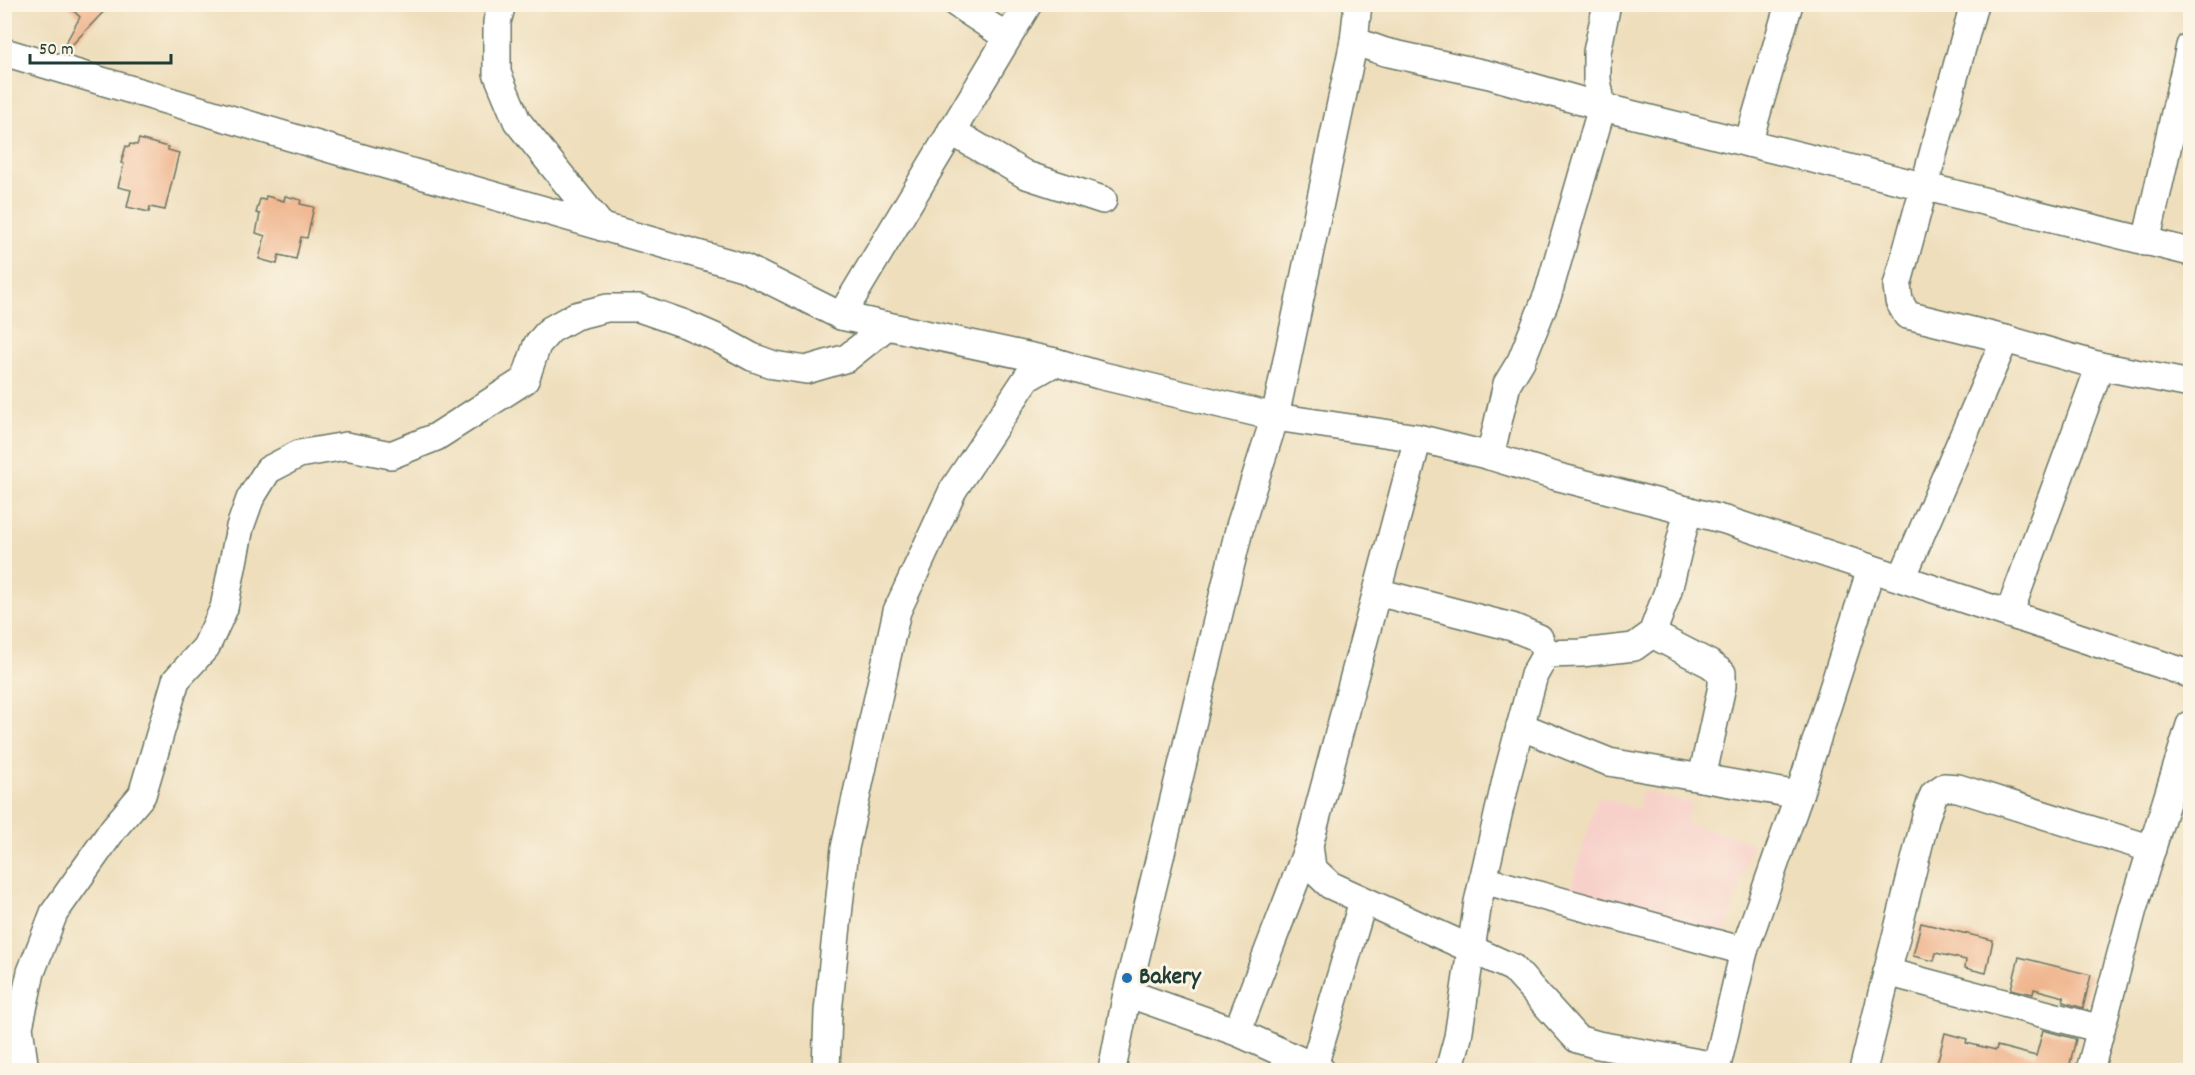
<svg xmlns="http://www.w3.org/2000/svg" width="2195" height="1075" viewBox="0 0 2195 1075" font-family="Dekko,sans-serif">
<rect width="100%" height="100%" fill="#fcf5e5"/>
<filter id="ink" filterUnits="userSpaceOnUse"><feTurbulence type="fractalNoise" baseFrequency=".0167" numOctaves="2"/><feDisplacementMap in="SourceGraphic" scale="12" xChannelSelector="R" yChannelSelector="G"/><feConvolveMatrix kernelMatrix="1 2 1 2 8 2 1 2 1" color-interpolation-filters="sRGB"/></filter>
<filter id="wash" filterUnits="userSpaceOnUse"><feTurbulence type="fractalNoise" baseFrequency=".008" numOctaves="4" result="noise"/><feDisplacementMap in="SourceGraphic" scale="24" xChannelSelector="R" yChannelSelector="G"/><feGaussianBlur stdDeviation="1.35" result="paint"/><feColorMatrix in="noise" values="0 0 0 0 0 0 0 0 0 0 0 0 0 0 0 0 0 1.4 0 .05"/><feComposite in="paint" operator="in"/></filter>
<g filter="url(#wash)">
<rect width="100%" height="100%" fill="#eedebc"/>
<!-- built -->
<polygon fill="#f7d0ca" points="1643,791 1691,804 1686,823 1752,843 1723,941 1568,896 1598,797 1638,809"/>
<g id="blocks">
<!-- building -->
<g fill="#efb28a">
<polygon points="66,4 111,4 67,50 63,48 80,17"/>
<polygon points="139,139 168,147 168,150 179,153 165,210 150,207 149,212 127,207 131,190 118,187 124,164 121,163 126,146 129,147 130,144 137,145"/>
<polygon points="266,196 284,201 285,196 301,200 300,204 314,207 307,238 301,237 296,259 279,255 277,264 259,259 265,236 256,233 260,214 256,213 260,199 265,200"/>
<polygon points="1921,923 1993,940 1986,973 1965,968 1966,960 1936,953 1934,961 1913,956"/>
<polygon points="2019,957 2091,975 2083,1008 2063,1002 2064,997 2034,989 2033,994 2011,989"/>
<polygon points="2043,1030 2076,1039 2070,1064 2073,1065 2073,1071 1935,1071 1945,1033 1967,1039 1966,1043 1996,1050 1997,1046 2036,1056"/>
</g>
</g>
</g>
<g filter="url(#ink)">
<use href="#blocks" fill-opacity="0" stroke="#677564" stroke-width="1.5"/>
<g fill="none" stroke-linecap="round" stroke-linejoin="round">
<defs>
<g id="minor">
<polyline points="502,4 497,22 497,73 517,121 602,227"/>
<polyline points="957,4 1007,37"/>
<polyline points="1974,4 1897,286 1899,301 1907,315 2005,339 2100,366 2190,384"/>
<polyline points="1354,41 1385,52 1490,75 1602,107 2190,252"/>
<polyline points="4,52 348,154 743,267 841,316 1055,362 1099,375 1275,417 1418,438 1490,456 1555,476 1725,520 2190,674"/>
<polyline points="951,131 1026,175 1103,200"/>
<polyline points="1748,143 1789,4"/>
<polyline points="2146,242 2190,46"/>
<polyline points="841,316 1028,4"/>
<polyline points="1418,438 1309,845 1312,868 1330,885 1513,968 1577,1039 1598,1045 1716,1066"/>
<polyline points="1490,456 1507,384 1521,361 1548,294 1602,107 1597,80 1597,52 1607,4"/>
<polyline points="1902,578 2005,339"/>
<polyline points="1377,592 1512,627 1539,638 1546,654"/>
<polyline points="2009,614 2100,366"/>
<polyline points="1652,634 1710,664 1722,673 1722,686 1702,778"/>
<polyline points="1520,726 1609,762 1799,795"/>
<polyline points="1483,880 1744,951"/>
<polyline points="1887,972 2101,1029"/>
<polyline points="1127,993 1237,1032 1321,1070"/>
<polyline points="1237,1032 1309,845"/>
<polyline points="1314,1066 1363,901"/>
<polyline points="25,1070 19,1027 31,972 54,913 114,828 142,795 176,680 206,647 224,608 240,527 250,499 268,470 299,454 346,446 391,455 436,437 525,380 537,345 550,330 575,316 607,308 639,308 685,324 717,338 752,357 774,365 806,370 847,358 887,326"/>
<polyline points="826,1070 828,1012 845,848 897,611 953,490 1027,378 1055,362"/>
<polyline points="1112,1070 1127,993 1240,526 1275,417 1354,41 1358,4"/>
<polyline points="1449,1070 1458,1037 1478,902 1507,776 1534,675 1546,654 1581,653 1634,647 1652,634 1668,591 1688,510"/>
<polyline points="1716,1070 1744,951 1799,795 1871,569"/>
<polyline points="1863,1070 1926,816 1934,794 1944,787 1958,788 2152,849"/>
<polyline points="2090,1070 2133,909 2190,725"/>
</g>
</defs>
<!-- minor casing -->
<use href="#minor" stroke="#677564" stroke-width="30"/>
<!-- minor -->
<use href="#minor" stroke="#fff" stroke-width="27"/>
</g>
</g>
<!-- markers -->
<circle fill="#1f6fb2" stroke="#fcf5e5" stroke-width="2" cx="1127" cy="978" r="6"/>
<g text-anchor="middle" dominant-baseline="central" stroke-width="6" stroke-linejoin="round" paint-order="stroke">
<!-- poi labels -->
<g font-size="24" font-weight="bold" fill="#1f3d34" stroke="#fcf5e5" text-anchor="start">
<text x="1139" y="978">Bakery</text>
</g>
</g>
<!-- margin -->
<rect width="2195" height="1075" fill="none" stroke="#fcf5e5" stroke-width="24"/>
<!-- scale -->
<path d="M30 54v9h141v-9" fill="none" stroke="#1f3d34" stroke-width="3"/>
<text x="39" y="54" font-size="18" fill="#1f3d34" stroke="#fcf5e5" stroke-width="4.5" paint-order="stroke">50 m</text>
</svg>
